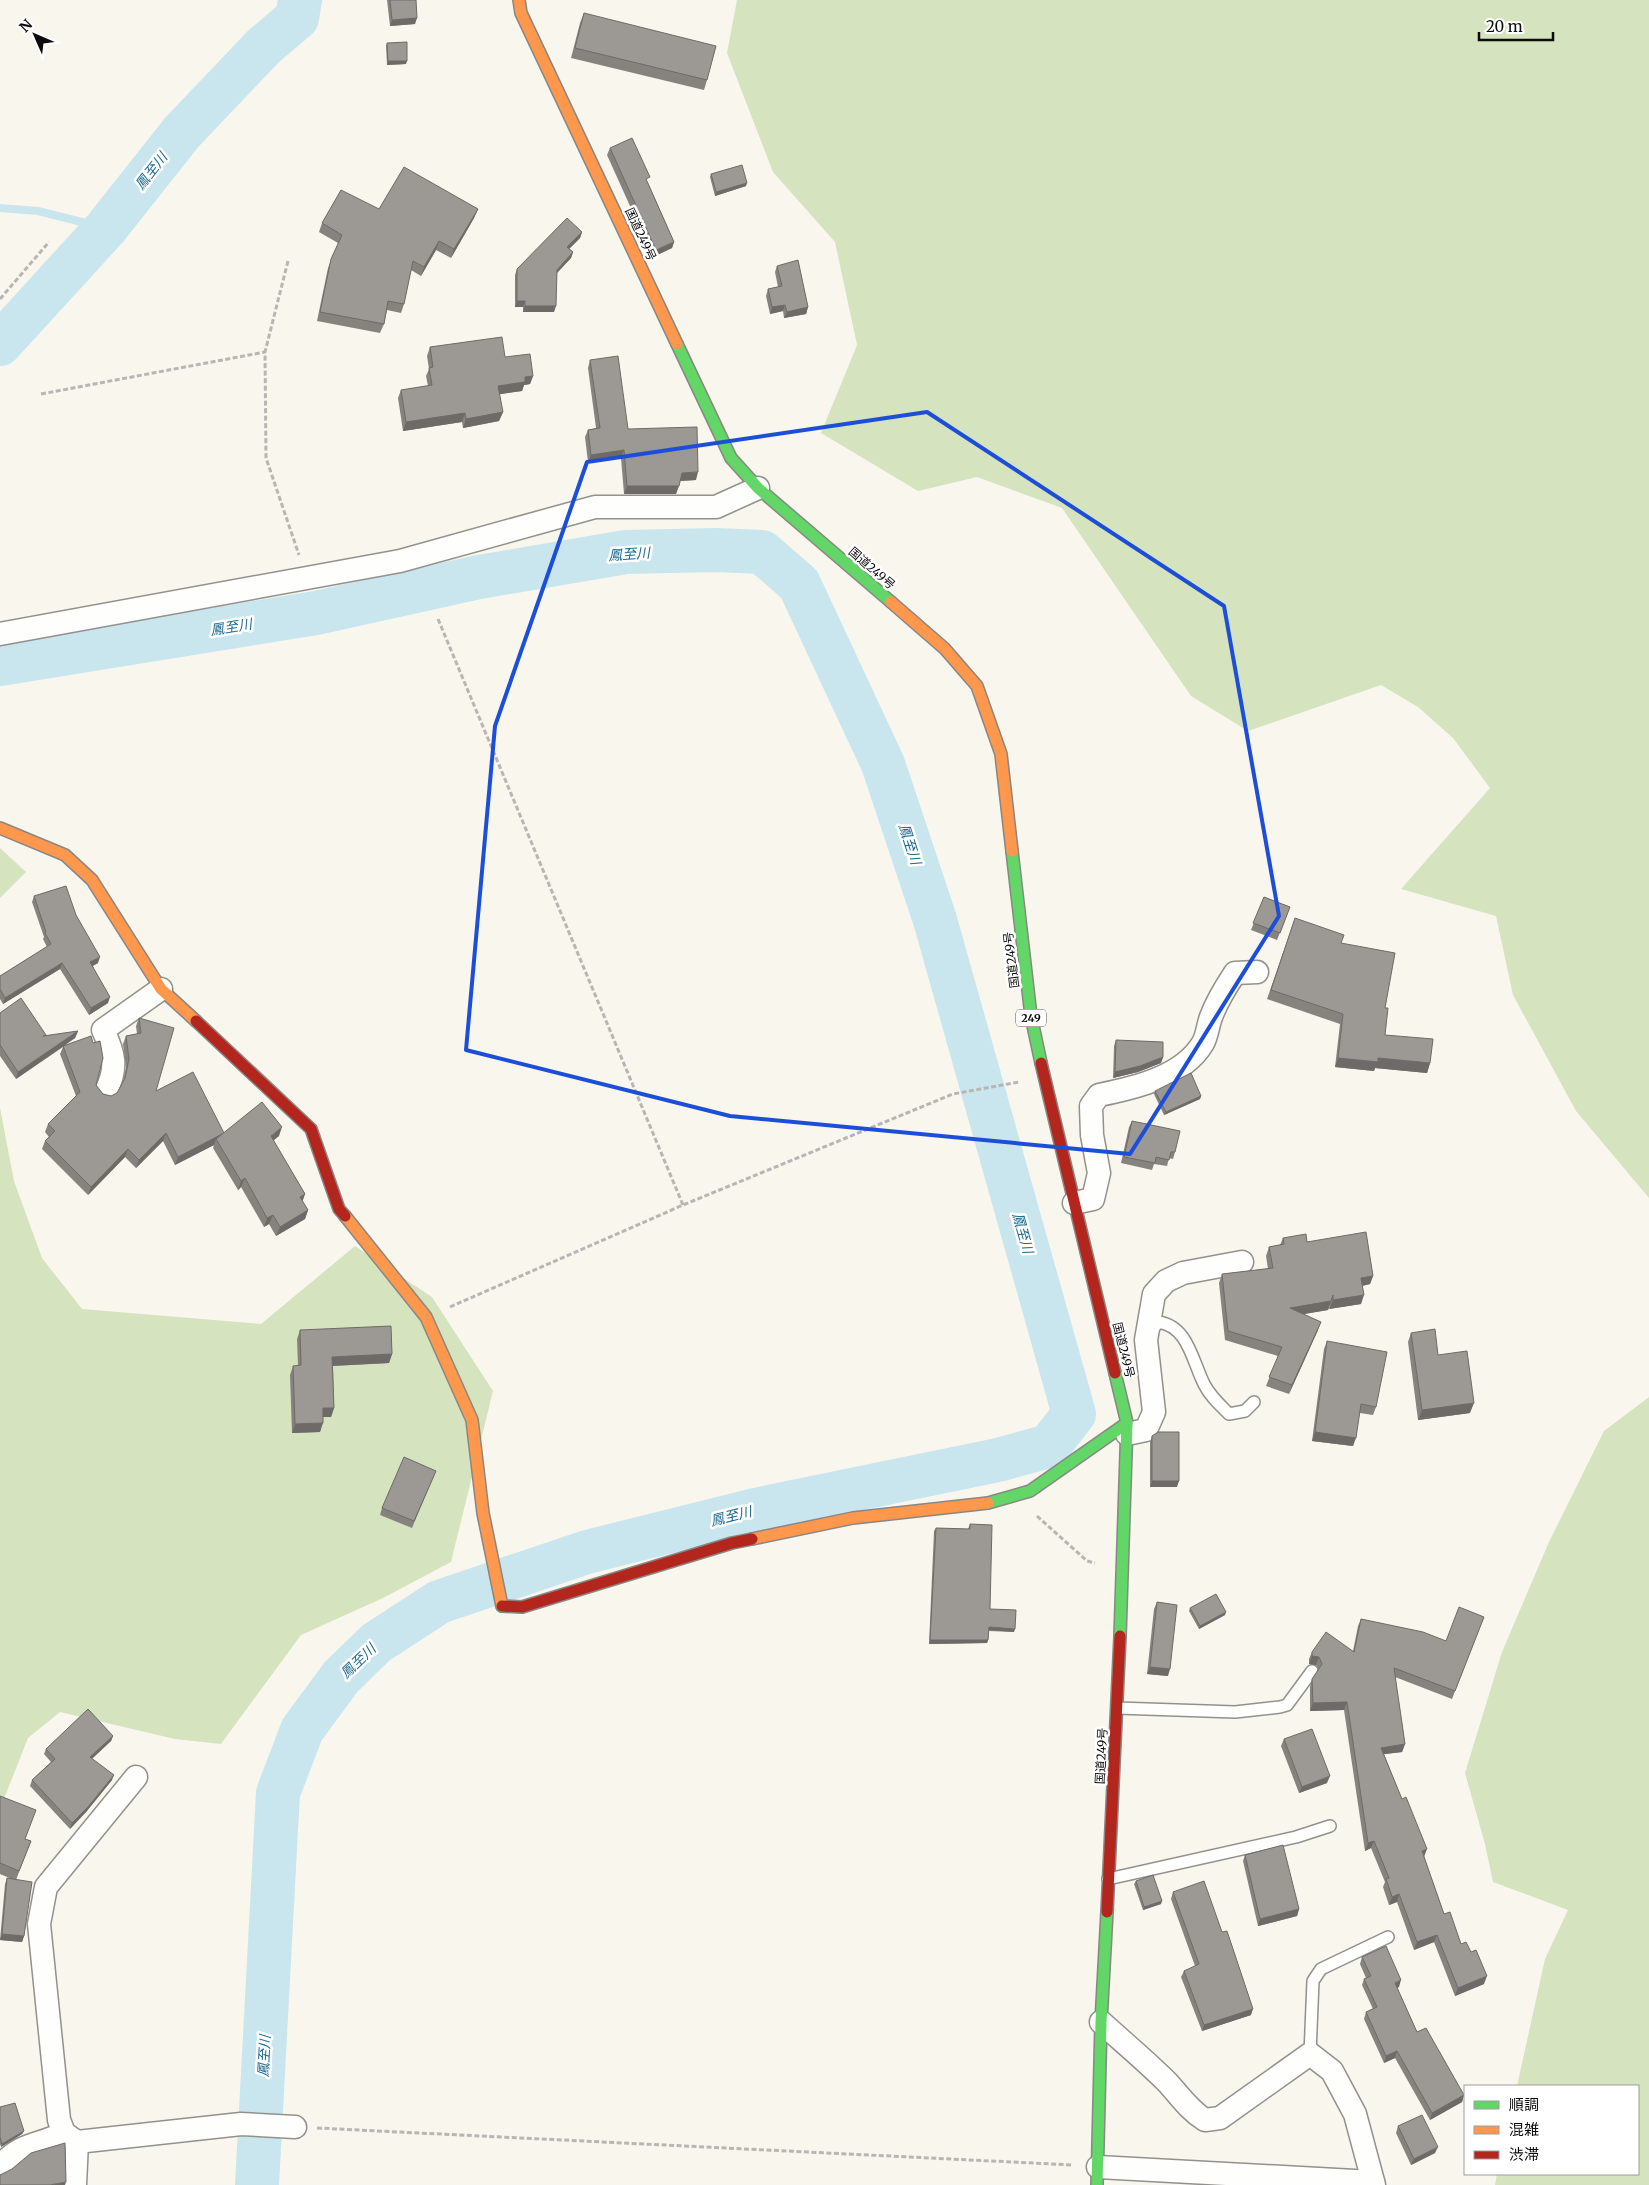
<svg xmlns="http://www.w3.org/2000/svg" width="1649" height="2185" viewBox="0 0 1649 2185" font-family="Merriweather,'Noto Sans JP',serif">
<rect width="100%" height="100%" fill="#f9f6ee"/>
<!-- forest -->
<g fill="#d6e3bf">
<polygon points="737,0 1649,0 1649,1198 1576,1111 1513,995 1496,916 1401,889 1490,788 1453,738 1418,707 1381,685 1248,731 1191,696 1062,508 977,477 918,491 821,433 857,345 835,242 773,172 727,53"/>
<polygon points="0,848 26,872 0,898"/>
<polygon points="0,1108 14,1181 42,1258 82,1309 261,1324 355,1246 432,1297 493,1391 451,1562 383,1598 301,1635 221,1744 175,1739 60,1712 28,1738 0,1809"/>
<polygon points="1649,1397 1649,2185 1495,2185 1497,2174 1638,2174 1638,2086 1517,2086 1545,1959 1568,1910 1493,1882 1485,1844 1465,1773 1502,1652 1549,1542 1604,1431"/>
</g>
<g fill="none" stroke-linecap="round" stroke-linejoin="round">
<!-- stream -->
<polyline stroke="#c9e6ef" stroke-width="8" points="0,208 38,211 106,228"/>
<!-- river -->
<g stroke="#c9e6ef" stroke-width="44">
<polyline points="0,344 106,228 182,132 264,46 297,18 300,0"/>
<polyline points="0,664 316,613 479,577 626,552 716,550 762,552 799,584 883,764 935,920 1074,1414 1049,1446 998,1460 755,1510 587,1552 439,1602 376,1643 341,1677 302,1730 278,1793 257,2185"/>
</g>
<defs>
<g id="lane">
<path d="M1151,1332L1158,1322C1188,1326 1192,1360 1204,1384C1210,1396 1219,1404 1229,1414L1245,1411L1254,1402"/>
<polyline points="1117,1708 1235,1712 1280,1707 1287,1705 1312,1671"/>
<polyline points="1108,1879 1296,1837 1330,1826"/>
<polyline points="1310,2054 1313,1981 1321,1969 1388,1937"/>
</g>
<g id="street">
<polyline points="0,634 400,561 595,507 716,507 758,488"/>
<path d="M106,1091C118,1067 114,1053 103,1030L161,989"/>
<path d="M1074,1203L1093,1199L1099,1173L1092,1135L1091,1106L1099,1095C1134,1088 1183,1077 1203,1043C1207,1036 1208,1025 1211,1017C1217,1001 1225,988 1235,973L1257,972"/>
<polyline points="1127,1434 1146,1430 1154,1412 1146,1340 1154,1294 1166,1281 1183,1273 1242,1262"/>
<polyline points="136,1777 46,1887 39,1924 59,2120 64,2133 77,2142 241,2124 295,2127"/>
<path d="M1101,2022C1123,2042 1146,2061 1167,2082C1180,2096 1189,2110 1205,2120L1220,2118L1310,2054L1332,2071L1355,2114L1374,2185"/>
<path d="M0,2167C20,2142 38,2146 64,2133"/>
<polyline points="1098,2167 1373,2182"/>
<polyline points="75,2185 77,2142"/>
</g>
<g id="fast">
<polyline points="677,344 731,458 758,488 891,602"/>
<polyline points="1012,851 1031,1016 1041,1063"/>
<polyline points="1115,1373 1127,1423 1120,1636"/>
<polyline points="988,1503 1030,1491 1127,1423"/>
<polyline points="1097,2185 1101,2022 1107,1912"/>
</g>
<g id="slow">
<polyline points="519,0 521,13 677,344"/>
<polyline points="891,602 945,649 977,686 1001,754 1012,851"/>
<polyline points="0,828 65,855 92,880 161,989 196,1021"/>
<polyline points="345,1216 426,1317 472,1420 483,1513 502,1606"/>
<polyline points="752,1539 853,1518 988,1503"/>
</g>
<g id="jam">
<polyline points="196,1021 311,1129 339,1209 345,1216"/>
<polyline points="1041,1063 1115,1373"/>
<polyline points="502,1606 522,1607 732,1543 752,1539"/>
<polyline points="1107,1912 1120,1636"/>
</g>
</defs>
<!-- lane casing -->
<use href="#lane" stroke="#92918d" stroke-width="14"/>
<!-- street casing -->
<use href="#street" stroke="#92918d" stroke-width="25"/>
<!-- fast casing -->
<use href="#fast" stroke="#898784" stroke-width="14"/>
<!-- slow casing -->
<use href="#slow" stroke="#898784" stroke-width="14"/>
<!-- jam casing -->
<use href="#jam" stroke="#898784" stroke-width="14"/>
<!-- path -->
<g stroke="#b7b6b5" stroke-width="3" stroke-dasharray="5 2.5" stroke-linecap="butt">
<polyline points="288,261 265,352 266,458 299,555"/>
<polyline points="0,299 49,242"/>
<polyline points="41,394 265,352"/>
<polyline points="438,619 683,1205"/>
<polyline points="450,1307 683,1205 953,1094 1019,1082"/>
<polyline points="1037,1516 1087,1561 1095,1563"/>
<polyline points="317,2128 1073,2165"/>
</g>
<!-- lane -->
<use href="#lane" stroke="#fefefc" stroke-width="11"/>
<!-- street -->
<use href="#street" stroke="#fefefc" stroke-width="22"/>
<!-- fast -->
<use href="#fast" stroke="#63d668" stroke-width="11"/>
<!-- slow -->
<use href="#slow" stroke="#ff974d" stroke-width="11"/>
<!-- jam -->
<use href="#jam" stroke="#b3261e" stroke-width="11"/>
</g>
<!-- wall -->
<g fill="#86837f">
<polygon points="387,0 416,0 415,24 390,26"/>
<polygon points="584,13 707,80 704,90 571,58 580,23"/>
<polygon points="387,43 406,64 387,65 386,46"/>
<polygon points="610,148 648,183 674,242 672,248 653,257 607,155"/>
<polygon points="711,174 746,186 715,196 710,177"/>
<polygon points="379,209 478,209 474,218 451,258 436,250 421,276 411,270 404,304 401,313 387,310 384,324 380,333 317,321 328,268 338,243 319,232 322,223"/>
<polygon points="582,232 580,238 569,249 573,252 571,258 557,273 554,312 523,312 523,307 515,307 515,275 517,269"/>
<polygon points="777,266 808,307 806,314 784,318 783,311 770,314 766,296 768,289 778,287 775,272"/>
<polygon points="430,347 505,357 533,376 530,384 524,385 522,391 499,394 503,412 499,421 463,428 462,422 403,431 398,398 401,390 428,386 426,376 429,369 427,356"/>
<polygon points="590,360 628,429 696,480 680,481 676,494 624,494 621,458 588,462 585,437 588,430 596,428 588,368"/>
<polygon points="34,896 76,915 98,963 93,966 108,1003 89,1015 60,969 3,1004 0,999 0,976 47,947 43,939 44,937 32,902"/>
<polygon points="1264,897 1290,907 1277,940 1251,930"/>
<polygon points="1295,918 1341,943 1385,1008 1385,1035 1430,1063 1427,1073 1375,1068 1374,1071 1335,1067 1340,1024 1267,999"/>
<polygon points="0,1013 45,1036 78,1031 75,1038 65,1045 103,1094 111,1096 117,1093 123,1082 126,1067 123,1044 126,1036 137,1034 136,1026 139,1018 156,1091 223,1133 279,1136 273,1140 305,1194 302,1201 308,1210 305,1219 276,1236 269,1224 264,1227 241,1187 238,1190 213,1148 214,1145 175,1165 163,1141 136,1168 125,1157 88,1195 42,1149 45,1141 49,1137 45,1132 48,1124 76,1096 60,1054 63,1047 16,1079 0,1056"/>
<polygon points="1116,1040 1163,1057 1161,1063 1138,1072 1113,1078 1114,1046"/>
<polygon points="1155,1091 1201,1096 1200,1099 1164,1115 1154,1094"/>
<polygon points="1132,1121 1175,1152 1173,1159 1169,1158 1167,1166 1154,1164 1152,1170 1121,1163 1129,1127"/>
<polygon points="1283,1238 1307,1242 1373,1276 1370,1284 1362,1286 1361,1304 1329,1309 1330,1304 1328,1310 1303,1314 1318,1330 1289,1394 1266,1386 1278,1356 1225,1340 1219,1283 1222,1274 1268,1269 1266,1256 1269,1247 1280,1245"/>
<polygon points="300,1330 392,1354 389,1363 333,1366 334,1408 331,1417 323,1417 320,1432 292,1433 290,1375 293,1366 298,1366 297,1339"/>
<polygon points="1411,1333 1438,1355 1470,1413 1418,1420 1408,1342"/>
<polygon points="1327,1341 1376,1407 1373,1415 1360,1413 1353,1446 1312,1441 1324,1349"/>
<polygon points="1152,1436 1177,1487 1150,1487 1150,1442"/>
<polygon points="436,1471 412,1528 380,1515 382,1508"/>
<polygon points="970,1524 990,1609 1014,1632 989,1631 988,1640 987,1643 929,1644 934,1531 936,1528 968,1529"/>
<polygon points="1157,1602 1168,1676 1147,1674 1154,1609"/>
<polygon points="1190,1608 1225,1615 1199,1629 1189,1611"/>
<polygon points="1484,1617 1452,1699 1395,1677 1405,1744 1402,1752 1384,1754 1424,1857 1444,1914 1484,1984 1455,1996 1434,1942 1414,1950 1397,1902 1389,1905 1383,1887 1385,1882 1371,1848 1365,1851 1344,1710 1310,1711 1310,1687 1312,1679 1319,1670 1316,1665 1309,1664 1309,1659 1312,1652 1353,1651 1358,1626 1361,1619 1446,1641"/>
<polygon points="113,1736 111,1741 92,1759 112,1780 86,1812 70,1829 30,1786 32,1780 51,1762 44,1754 46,1749"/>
<polygon points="1284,1739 1327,1783 1299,1793 1281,1746"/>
<polygon points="0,1796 25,1839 31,1841 16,1880 24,1936 22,1942 0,1940 5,1884 7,1878 12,1879 0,1874"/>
<polygon points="1245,1855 1299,1909 1297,1916 1258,1926 1243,1861"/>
<polygon points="1136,1881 1161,1904 1143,1910 1134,1884"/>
<polygon points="1173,1892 1251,2015 1202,2031 1181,1977 1184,1971 1195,1966 1171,1899"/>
<polygon points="1362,1957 1399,1987 1397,1988 1417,2032 1464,2095 1462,2102 1430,2120 1395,2058 1384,2063 1364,2019 1366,2012 1373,2009 1362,1985 1364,1979 1366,1978 1360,1964"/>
<polygon points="0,2107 24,2131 22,2134 1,2147 0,2144"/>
<polygon points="1398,2126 1435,2153 1411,2165 1396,2133"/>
</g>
<!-- shaded-wall -->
<g fill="#6d6a68">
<polygon points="417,18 415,24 390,26 392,20"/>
<polygon points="388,61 407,61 406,64 387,65"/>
<polygon points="747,183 746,186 715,196 716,192"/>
<polygon points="478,209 474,218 451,258 454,249"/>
<polygon points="582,232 580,238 565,253 567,247"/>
<polygon points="439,241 436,250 421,276 424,267"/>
<polygon points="674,242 672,248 653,257 656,250"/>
<polygon points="573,252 571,258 554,276 557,270"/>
<polygon points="517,301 525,301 523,307 515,307"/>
<polygon points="785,305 783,311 770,314 772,307"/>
<polygon points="525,306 556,306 554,312 523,312"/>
<polygon points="808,307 806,314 784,318 787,312"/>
<polygon points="533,376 530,384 524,385 522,391 495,395 498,386 525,377"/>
<polygon points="503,412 499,421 463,428 466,419"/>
<polygon points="465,413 462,422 403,431 406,422"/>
<polygon points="624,450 621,458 588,462 591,455"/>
<polygon points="698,472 696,480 679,481 682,473"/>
<polygon points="627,486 679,486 676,494 624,494"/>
<polygon points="100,957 98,963 88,968 90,962"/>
<polygon points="62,963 60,969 3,1004 5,998"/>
<polygon points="110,997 108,1003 89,1015 91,1008"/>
<polygon points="78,1031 75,1038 16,1079 18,1072"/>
<polygon points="1163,1057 1161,1063 1138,1072 1113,1078 1115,1072"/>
<polygon points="1338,1058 1378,1058 1430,1063 1427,1073 1375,1068 1374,1071 1335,1067"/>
<polygon points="1201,1096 1200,1099 1164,1115 1166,1112"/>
<polygon points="282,1127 279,1136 268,1145 271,1136"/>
<polygon points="166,1133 163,1141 136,1168 139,1160"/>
<polygon points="224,1133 216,1139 214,1145 175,1165 178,1157"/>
<polygon points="128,1149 125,1157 88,1195 91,1187"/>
<polygon points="245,1178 241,1187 238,1190 241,1181"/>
<polygon points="305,1194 302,1203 300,1197"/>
<polygon points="308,1210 305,1219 276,1236 280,1227"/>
<polygon points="273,1215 269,1224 264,1227 267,1218"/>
<polygon points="1373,1276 1370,1284 1357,1287 1361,1278"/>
<polygon points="1333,1295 1328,1310 1287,1317 1290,1308"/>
<polygon points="1364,1295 1361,1304 1329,1309 1333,1300"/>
<polygon points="1321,1322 1318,1330 1289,1394 1292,1385"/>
<polygon points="392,1354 389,1363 329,1366 332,1357"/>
<polygon points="1474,1403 1470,1413 1418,1420 1422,1410"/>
<polygon points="323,1408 334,1408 331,1417 320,1417"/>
<polygon points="323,1423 320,1432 292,1433 295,1424"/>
<polygon points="1315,1432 1356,1438 1353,1446 1312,1441"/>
<polygon points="1152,1481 1179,1481 1177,1487 1150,1487"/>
<polygon points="1226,1612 1225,1615 1199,1629 1200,1626"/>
<polygon points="989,1627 1015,1629 1014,1632 988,1630"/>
<polygon points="930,1640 988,1640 987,1643 929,1644"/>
<polygon points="1312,1656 1319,1657 1316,1665 1309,1664"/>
<polygon points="1150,1667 1170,1669 1168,1676 1147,1674"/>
<polygon points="1347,1702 1344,1710 1310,1711 1313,1703"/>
<polygon points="113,1736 111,1741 88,1762 90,1757"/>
<polygon points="1405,1744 1402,1752 1378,1755 1381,1748"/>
<polygon points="114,1775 112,1780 86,1812 70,1829 72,1823"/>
<polygon points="1330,1776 1327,1783 1299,1793 1302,1787"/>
<polygon points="1374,1841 1371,1848 1365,1851 1368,1843"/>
<polygon points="1427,1849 1424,1857 1422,1851"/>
<polygon points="1399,1894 1397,1902 1389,1905 1392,1897"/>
<polygon points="1162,1901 1161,1904 1143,1910 1144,1907"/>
<polygon points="1299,1909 1297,1916 1258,1926 1260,1919"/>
<polygon points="2,1934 24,1936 22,1942 0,1940"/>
<polygon points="1437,1935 1434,1942 1414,1950 1417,1942"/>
<polygon points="1487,1976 1484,1984 1455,1996 1458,1988"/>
<polygon points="1401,1980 1399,1987 1392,1990 1395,1983"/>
<polygon points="1253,2009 1251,2015 1202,2031 1204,2025"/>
<polygon points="1397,2051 1395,2058 1384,2063 1386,2056"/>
<polygon points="1464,2095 1462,2102 1430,2120 1432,2113"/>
<polygon points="24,2131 22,2134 1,2147 2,2144"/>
<polygon points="1438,2147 1435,2153 1411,2165 1414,2159"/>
<polygon points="66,2182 65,2185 50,2185"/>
</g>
<!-- building -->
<g fill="#9c9894" stroke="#6d6a68">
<polygon points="390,0 416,0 417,18 392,20"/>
<polygon points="584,13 716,46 707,80 575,48"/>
<polygon points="407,42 407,61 388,61 387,43"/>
<polygon points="632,138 650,177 646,179 674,242 656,250 610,148"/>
<polygon points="742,165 747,183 716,192 711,174"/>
<polygon points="404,167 478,209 454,249 439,241 424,267 413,261 404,304 388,301 384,324 320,312 331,259 342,235 322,223 341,190 379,209"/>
<polygon points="567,218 582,232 567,247 573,252 557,270 556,306 525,306 525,301 517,301 517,269"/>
<polygon points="798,260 808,307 787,312 785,305 772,307 768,289 782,286 777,266"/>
<polygon points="502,337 505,357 530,354 533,376 525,377 525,382 498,386 503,412 466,419 465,413 406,422 401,390 432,385 429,368 433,367 430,347"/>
<polygon points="618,356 628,429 697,427 698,472 682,473 679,486 627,486 624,450 591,455 588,430 600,428 590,360"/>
<polygon points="66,886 76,915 100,957 90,962 110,997 91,1008 62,963 5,998 0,989 0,976 51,944 45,933 46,932 34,896"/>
<polygon points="1264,897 1290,907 1280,933 1253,923"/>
<polygon points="1295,918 1344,935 1341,943 1395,953 1385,1008 1388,1008 1385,1035 1433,1039 1430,1063 1378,1058 1378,1062 1338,1058 1343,1014 1271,990"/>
<polygon points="21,998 46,1035 43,1036 78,1031 18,1072 0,1045 0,1013"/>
<polygon points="139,1018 174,1028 156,1091 193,1072 224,1133 178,1157 166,1133 139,1160 128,1149 91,1187 45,1141 55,1131 48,1124 80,1092 63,1046 91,1036 93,1043 100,1041 103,1058 96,1085 103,1094 111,1096 117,1093 125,1078 129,1059 126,1036 141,1033"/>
<polygon points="1116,1040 1163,1042 1163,1057 1140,1066 1115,1072"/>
<polygon points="1191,1073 1201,1096 1166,1112 1155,1091"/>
<polygon points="262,1102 282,1127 271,1136 305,1194 300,1197 308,1210 280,1227 273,1215 267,1218 245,1178 241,1181 216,1139"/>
<polygon points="1132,1121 1180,1131 1175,1152 1171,1152 1169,1160 1156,1157 1155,1163 1124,1157"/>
<polygon points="1366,1232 1373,1276 1361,1278 1364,1295 1333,1300 1333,1295 1331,1301 1290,1308 1321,1322 1292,1385 1269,1377 1282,1347 1228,1331 1222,1274 1273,1268 1269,1247 1284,1244 1283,1238 1306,1234 1307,1242"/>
<polygon points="391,1326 392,1354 332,1357 334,1408 323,1408 323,1423 295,1424 293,1366 301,1365 300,1330"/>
<polygon points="1435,1329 1438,1355 1467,1351 1474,1403 1422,1410 1411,1333"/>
<polygon points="1327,1341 1387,1352 1376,1407 1361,1404 1356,1438 1315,1432"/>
<polygon points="1158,1432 1179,1432 1179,1481 1152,1481 1152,1436"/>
<polygon points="404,1457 436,1471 414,1521 382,1508"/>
<polygon points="970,1524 992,1525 990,1609 1016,1610 1015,1629 989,1627 988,1640 930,1640 936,1528 970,1529"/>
<polygon points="1216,1594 1226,1612 1200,1626 1190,1608"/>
<polygon points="1157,1602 1177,1605 1170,1669 1150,1667"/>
<polygon points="1459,1607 1484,1617 1455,1691 1394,1668 1405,1744 1381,1748 1402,1799 1406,1797 1427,1849 1422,1851 1444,1914 1450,1912 1461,1944 1466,1942 1471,1952 1476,1950 1487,1976 1458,1988 1437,1935 1417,1942 1399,1894 1392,1897 1386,1879 1389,1878 1374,1841 1368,1843 1347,1702 1313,1703 1312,1679 1322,1664 1319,1657 1312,1656 1312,1652 1326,1632 1354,1652 1361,1619 1423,1632 1446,1641"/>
<polygon points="88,1709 113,1736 90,1757 114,1775 88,1807 72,1823 32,1780 55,1759 46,1749"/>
<polygon points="1312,1729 1330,1776 1302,1787 1284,1739"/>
<polygon points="0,1796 36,1810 25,1839 31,1841 19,1871 0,1863"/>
<polygon points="1283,1845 1299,1909 1260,1919 1245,1855"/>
<polygon points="1153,1875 1162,1901 1144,1907 1136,1881"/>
<polygon points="7,1878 32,1882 24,1936 2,1934"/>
<polygon points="1204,1881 1222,1932 1227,1931 1253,2009 1204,2025 1184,1971 1199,1964 1173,1892"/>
<polygon points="1386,1946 1401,1980 1395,1983 1417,2032 1426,2028 1464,2095 1432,2113 1397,2051 1386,2056 1366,2012 1377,2007 1364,1979 1371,1976 1362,1957"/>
<polygon points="15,2103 24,2131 2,2144 0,2137 0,2107"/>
<polygon points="1422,2115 1438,2147 1414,2159 1398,2126"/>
<polygon points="65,2143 66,2182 50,2185 0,2185 0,2175 12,2169 31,2153"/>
</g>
<!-- marked area -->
<path fill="none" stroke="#1d4ed8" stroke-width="4" stroke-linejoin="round" d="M927,412L1224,606L1279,916L1130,1154L730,1116L466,1050L495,726L587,462Z"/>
<g text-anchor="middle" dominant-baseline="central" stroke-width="5" stroke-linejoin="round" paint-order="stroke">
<!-- shield labels -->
<rect fill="#fff" stroke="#545454" stroke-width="1" x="1016" y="1009.5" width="30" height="17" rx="4"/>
<g font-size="11" font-weight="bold" fill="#0b0b0b">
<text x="1031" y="1018">249</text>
</g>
<!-- street labels -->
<g font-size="12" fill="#0b0b0b" stroke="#fff">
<text transform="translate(641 234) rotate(65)">国道249号</text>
<text transform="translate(872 568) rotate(41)">国道249号</text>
<text transform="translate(1011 960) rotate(-97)">国道249号</text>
<text transform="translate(1124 1350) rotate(76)">国道249号</text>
<text transform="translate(1101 1756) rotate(-87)">国道249号</text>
</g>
<!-- water labels -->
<g font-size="14" font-style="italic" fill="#206b90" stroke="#fff">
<text transform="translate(151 171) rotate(-52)">鳳至川</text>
<text transform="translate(629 554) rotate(-4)">鳳至川</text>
<text transform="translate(231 627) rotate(-9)">鳳至川</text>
<text transform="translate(910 844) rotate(72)">鳳至川</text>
<text transform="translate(1023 1233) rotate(74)">鳳至川</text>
<text transform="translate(731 1516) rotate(-14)">鳳至川</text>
<text transform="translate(358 1661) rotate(-44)">鳳至川</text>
<text transform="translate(264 2056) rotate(-87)">鳳至川</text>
</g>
</g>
<!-- legend -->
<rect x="1464" y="2085" width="175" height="90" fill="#ffffff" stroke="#9d9d9d"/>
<rect x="1474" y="2101" width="25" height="8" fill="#63d668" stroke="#9d9d9d"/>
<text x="1509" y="2110" font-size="15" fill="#0b0b0b">順調</text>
<rect x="1474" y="2126" width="25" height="8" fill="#ff974d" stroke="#9d9d9d"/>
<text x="1509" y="2135" font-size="15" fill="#0b0b0b">混雑</text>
<rect x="1474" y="2151" width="25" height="8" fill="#b3261e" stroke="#9d9d9d"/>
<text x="1509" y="2160" font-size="15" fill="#0b0b0b">渋滞</text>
<!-- north arrow -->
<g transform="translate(35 35) rotate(315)" stroke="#ffffff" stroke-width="4" paint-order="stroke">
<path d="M0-4L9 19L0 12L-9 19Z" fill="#0b0b0b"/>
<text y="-8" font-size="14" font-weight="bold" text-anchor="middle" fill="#0b0b0b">N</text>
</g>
<!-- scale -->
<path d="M1479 32v8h74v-8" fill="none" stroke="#0b0b0b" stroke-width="2.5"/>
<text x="1486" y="32" font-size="15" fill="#0b0b0b" stroke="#ffffff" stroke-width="4" paint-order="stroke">20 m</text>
</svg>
